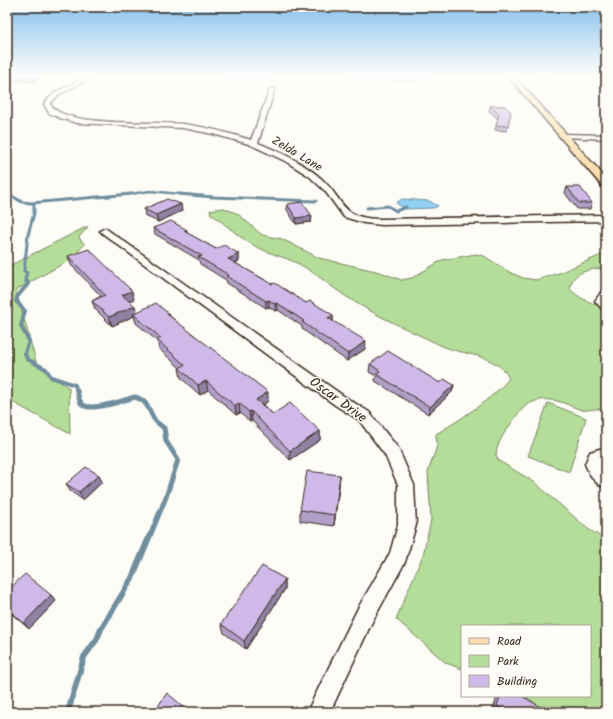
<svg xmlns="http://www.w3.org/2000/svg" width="613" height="719" viewBox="0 0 613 719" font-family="Kalam,sans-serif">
<rect width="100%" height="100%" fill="#fdfcf7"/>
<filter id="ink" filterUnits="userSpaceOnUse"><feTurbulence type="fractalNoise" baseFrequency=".025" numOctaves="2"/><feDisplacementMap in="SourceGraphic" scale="8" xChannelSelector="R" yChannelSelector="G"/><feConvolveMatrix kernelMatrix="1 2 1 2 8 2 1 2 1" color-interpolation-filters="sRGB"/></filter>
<g filter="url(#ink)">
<!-- green -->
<g fill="#b4dd99" stroke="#78845c">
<path d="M224,208L238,214L262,235L282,239L319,258L380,272L401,280L412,278L442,260L476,254L484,256L511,273L523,278L536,280L559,273L606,253V268C594,269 575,270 571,284C570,287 570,290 573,292C582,300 595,304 606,309V410C597,407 590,411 582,410C574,408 568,404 561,402C534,395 524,404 510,425C503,435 497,443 496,456L499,461L534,482L588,529L606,540V712H544L531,700L524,696H590V626H462V669L446,663L396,619L423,555L431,520L428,472L437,446L436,434C455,423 497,396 509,378C496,353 463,356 440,345C405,328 366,312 334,288C324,281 315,273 304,267C290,258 272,255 257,247C239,238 227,225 211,214L210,210Z"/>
<polygon points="86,227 88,227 79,237 81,241 85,244 70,260 16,290 37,365 69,388 70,434 7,399 7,267"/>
<polygon points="548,403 586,418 569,472 528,456"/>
</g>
<!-- water -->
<g fill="#92d1f4" stroke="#6f8e9e">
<polygon points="222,75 284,75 259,80 225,80"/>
<polygon points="351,75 435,75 415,82 352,79"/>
<polygon points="402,199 429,201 438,206 433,208 405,209 396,203"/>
</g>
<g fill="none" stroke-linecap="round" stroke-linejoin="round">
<!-- stream-far4 -->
<g stroke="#6f8e9e" stroke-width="2.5">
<polyline points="7,185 10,188 12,195"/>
<polyline points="124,195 150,191 190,195"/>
</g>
<!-- stream-far3 -->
<g stroke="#6f8e9e" stroke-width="3">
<polyline points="11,194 12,196 22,202 31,203 131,194"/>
<polyline points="179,194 213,197 316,201"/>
<polyline points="367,208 388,206 396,211 406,207"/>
<polyline points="26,281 25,279 27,273 24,271 28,235 34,213 34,203"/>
</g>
<!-- stream-far2 -->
<polyline stroke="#6f8e9e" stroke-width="4" points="26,280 28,284 17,297 16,301 25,311 21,326 29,341 25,353 27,359 46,369 51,377 75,385 77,392"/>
<!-- stream-far1 -->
<path stroke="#6f8e9e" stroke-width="5" d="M77,391C78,395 79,401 82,404C90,413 124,400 135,397C147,400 148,409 154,419C156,423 161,425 164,428L166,441L178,460L166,497L150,536"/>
<!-- stream -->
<polyline stroke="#6f8e9e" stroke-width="6" points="68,712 84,657 97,639 101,629 132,578 150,535"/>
<defs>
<g id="minor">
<path d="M90,75L95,76L58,95L50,104C64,128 154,121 183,124C206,127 229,133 251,140L270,89L275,88L258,143C278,151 300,161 317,175C346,198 337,219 382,219L606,215V221L382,225L364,223L344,217L325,191L309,176L285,161L249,144L213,134L183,128L77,123L60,118L49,113L44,104L54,93Z"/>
<polygon points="562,134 606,135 606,139 564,137 562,136"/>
<polygon points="105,228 345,397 369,412 398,448 414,485 416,525 405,562 372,622 330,712 307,712 358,608 390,553 398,525 398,485 385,455 359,420 335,405 102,233 100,231"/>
<polygon points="606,290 606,310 602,309 595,301 602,291"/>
<path d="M606,447V459L602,460L601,464L606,471V488C594,484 590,475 585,464L590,452Z"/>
</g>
<polygon id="major" points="507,75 513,75 606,178 606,187 602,186"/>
</defs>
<!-- minor casing -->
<use href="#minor" stroke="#3b2a1e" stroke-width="3"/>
<!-- major casing -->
<use href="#major" stroke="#3b2a1e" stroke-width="3"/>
<!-- minor -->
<use href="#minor" fill="#fdfcf7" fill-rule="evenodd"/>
<!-- major -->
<use href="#major" fill="#fbddab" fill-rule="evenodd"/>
</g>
<!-- wall -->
<g fill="#b19fc8" stroke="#3b2a1e">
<polygon points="7,75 42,75 36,82 7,80"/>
<polygon points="539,75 548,75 544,80"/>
<polygon points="490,106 505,106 508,126 507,131 495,130 498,119 489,111"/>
<polygon points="567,187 592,203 590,209 577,209 565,193"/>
<polygon points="287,204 312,216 311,222 296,224 287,210"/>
<polygon points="144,209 182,211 158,222 145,216"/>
<polygon points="153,228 187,230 187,233 216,249 239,254 239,261 235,263 306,303 333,315 333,321 365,349 347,361 302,329 302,326 278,310 275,311 269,307 266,308 227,283 226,280 200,264 199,260 155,234"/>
<polygon points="68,256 134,299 130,301 137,312 169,314 170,316 268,401 263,405 273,414 320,431 320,440 290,460 252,421 250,422 240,413 236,415 208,390 200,395 181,378 179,368 180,368 159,349 157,341 136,323 134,316 112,326 95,309 92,301 101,296 71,265"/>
<polygon points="370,364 440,383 454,385 452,392 428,414 375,381 376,376 369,372"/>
<polygon points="99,475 102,482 83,500 70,491 66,484"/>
<polygon points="340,475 339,486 334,526 300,521 300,510"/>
<polygon points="285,579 285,589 246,649 224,633 221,624"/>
<polygon points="7,591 51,595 56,601 29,629 7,610"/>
<polygon points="497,696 522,696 545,712 495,712 493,711"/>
</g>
<!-- shaded-wall -->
<g fill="#9082a3" stroke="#3b2a1e">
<polygon points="38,75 42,75 36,82 35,79"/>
<polygon points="546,75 548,75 544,80"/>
<polygon points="181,204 182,211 158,222 156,215"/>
<polygon points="312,216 311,222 296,224 296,218"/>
<polygon points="239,254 239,261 229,266 228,259"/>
<polygon points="132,291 134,299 125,303 122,295"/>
<polygon points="269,300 269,307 266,308 266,301"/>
<polygon points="277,303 278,310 275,311 275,304"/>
<polygon points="135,306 138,314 133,314 134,316 112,326 109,317"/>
<polygon points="333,315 333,323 328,318"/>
<polygon points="366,341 365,349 347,361 348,354"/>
<polygon points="206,381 208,390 200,395 198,385"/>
<polygon points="454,385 452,392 428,414 430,407"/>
<polygon points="268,392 268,401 257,409 256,400"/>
<polygon points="239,403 240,413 236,415 235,406"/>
<polygon points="251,411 252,421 250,422 249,412"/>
<polygon points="320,431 320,440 290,460 290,451"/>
<polygon points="99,475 102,482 83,500 79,492"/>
<polygon points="340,475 339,486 334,526 335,515"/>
<polygon points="285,579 285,589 246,649 244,641"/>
<polygon points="51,595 56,601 29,629 24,623"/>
</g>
<!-- building -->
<g fill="#ceb9e9" stroke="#3b2a1e">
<polygon points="7,75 38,75 35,79 7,76"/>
<polygon points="490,106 505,106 511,112 508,126 496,125 499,114"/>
<polygon points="567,187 580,187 592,203 579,203"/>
<polygon points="167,199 181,204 156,215 144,209"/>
<polygon points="302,202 312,216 296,218 287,204"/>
<polygon points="171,221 187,230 184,231 216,249 224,245 239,254 228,259 272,284 275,283 306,303 310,301 333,315 328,318 366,341 348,354 302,322 304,321 277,303 275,304 269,300 266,301 226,276 229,275 198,257 202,256 153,228"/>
<polygon points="89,249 132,291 122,295 135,306 109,317 92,301 105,295 68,256"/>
<polygon points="156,303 169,314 167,314 268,392 256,400 273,414 290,403 320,431 290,451 251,411 249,412 239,403 235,406 206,381 198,385 179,368 185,365 157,340 161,338 133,314"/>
<polygon points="388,351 440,383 444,379 454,385 430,407 376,374 380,371 370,364"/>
<polygon points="86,467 99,475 79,492 66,484"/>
<polygon points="307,471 340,475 335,515 300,510"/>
<polygon points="262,566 285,579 244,641 221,624"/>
<polygon points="25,574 51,595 24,623 7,609 7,591"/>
<polygon points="167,693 190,712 154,712"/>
<polygon points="500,696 522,696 546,710 545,712 508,712 497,706"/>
</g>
</g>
<!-- sky -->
<linearGradient id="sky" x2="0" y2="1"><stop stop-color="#85c0ed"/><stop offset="0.43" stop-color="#fefefb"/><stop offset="1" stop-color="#fefefb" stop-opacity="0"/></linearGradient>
<rect width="613" height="175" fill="url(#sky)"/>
<g text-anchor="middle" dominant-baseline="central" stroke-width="3" stroke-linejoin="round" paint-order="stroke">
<!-- far-street labels -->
<g font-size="12" fill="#3b2a1e" stroke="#fdfcf7">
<text transform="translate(297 154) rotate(31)">Zelda Lane</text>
</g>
<!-- street labels -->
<g font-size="14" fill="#3b2a1e" stroke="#fdfcf7">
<text transform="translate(338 400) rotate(36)">Oscar Drive</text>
</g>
</g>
<!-- margin -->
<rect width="613" height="719" fill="none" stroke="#fdfcf7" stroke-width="24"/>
<rect x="12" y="12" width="589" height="695" fill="none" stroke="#3b2a1e" stroke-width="1.5" filter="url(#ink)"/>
<!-- legend -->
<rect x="461" y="625" width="130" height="72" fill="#fdfcf7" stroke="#afa8a0"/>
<rect x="469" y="638" width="20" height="6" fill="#fbddab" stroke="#afa8a0"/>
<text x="497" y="645" font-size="12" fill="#3b2a1e">Road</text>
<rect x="469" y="655" width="20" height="12" fill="#b4dd99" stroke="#afa8a0"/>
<text x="497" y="665" font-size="12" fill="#3b2a1e">Park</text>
<rect x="469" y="675" width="20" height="12" fill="#ceb9e9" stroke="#afa8a0"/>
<text x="497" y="685" font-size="12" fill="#3b2a1e">Building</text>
</svg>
